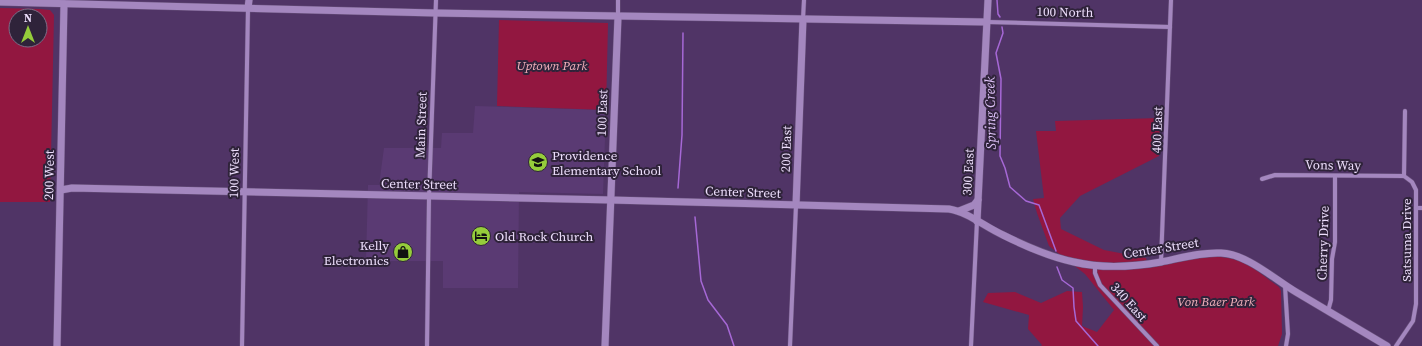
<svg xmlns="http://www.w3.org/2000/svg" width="1422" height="346" viewBox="0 0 1422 346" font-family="'Source Serif 4',serif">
<rect width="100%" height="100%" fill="#503466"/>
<!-- built -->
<polygon fill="#5a3a73" points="475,106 606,110 603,194 519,192 518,288 443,288 443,261 366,261 368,185 379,185 384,148 441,148 442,133 473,133"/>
<!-- green -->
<g fill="#921740" fill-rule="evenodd">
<path d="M0,8L40,9L50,10L54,15L50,202H0ZM16,16H40V40H16Z"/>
<polygon points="499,20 608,23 606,110 497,106"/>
<path d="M1160,118L1159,156L1080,196L1060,218L1061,229L1104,250L1146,258L1149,268C1180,262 1217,249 1246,264C1258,270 1268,280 1279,287L1281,291L1282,334L1278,346H1041L1042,345L1028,329L1029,315L983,302L988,293L1015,292L1041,303L1067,291L1082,292L1083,307L1082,326L1097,332L1114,310L1085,274L1049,246L1037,213L1033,199L1044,198L1036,131H1056L1055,121Z"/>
</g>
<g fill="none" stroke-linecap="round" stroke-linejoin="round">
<!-- stream -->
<g stroke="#a668d6" stroke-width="1.5">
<polyline points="997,0 998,14 1000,17"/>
<polyline points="1002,27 1003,33 996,53 1001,79 1000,156 1005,168 1010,187 1026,201 1039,205 1056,251"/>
<polyline points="678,188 682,135 683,33"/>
<polyline points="695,217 701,281 708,300 727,325 734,346"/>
<polyline points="1057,267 1062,280 1073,288 1074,307 1076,321 1098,346"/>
</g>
<defs>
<g id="minor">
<polyline points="618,16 618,0"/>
<polyline points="803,19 804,0"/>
<polyline points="987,22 1170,27"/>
<polyline points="1262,179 1275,175 1404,176"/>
<polyline points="1416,208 1422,208"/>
<polyline points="1161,262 1171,0"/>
<polyline points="1095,266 1095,273 1100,285 1157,346"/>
<polyline points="1285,286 1288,334 1286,346"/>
<polyline points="1328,311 1331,300 1332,259 1335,242 1335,176"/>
<polyline points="242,346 248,8"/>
<polyline points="427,346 429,197 436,0"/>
<polyline points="790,346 796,205"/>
<polyline points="971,346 977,221"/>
<polyline points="1396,346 1413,321 1416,304 1416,190 1412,182 1404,176 1405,111"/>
</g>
<g id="tertiary">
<polyline points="0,2 435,13 986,22"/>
<polyline points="248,8 249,0"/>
<path d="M61,190L72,188L611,200L949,209C968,212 985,227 1003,235C1025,246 1050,257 1074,262C1103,269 1132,267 1161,262C1181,258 1201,252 1221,253C1247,254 1274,279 1296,292C1326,310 1357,328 1387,346"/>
<polyline points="796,205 803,19"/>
<polyline points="959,211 974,205 978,200"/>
<polyline points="977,221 988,0"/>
<polyline points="57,346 64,4"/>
<polyline points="605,346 618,17"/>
</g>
</defs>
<!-- minor casing -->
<use href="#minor" stroke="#68517b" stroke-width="5"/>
<!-- tertiary casing -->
<use href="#tertiary" stroke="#68517b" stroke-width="8"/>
<!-- minor -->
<use href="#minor" stroke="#a487bf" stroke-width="4"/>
<!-- tertiary -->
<use href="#tertiary" stroke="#a487bf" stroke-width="7"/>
</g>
<!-- icons -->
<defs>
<symbol id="school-disc" viewBox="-11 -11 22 22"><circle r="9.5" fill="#95cc3b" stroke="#2f233a"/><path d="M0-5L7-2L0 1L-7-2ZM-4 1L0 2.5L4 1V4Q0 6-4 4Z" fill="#111"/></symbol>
<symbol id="hotel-disc" viewBox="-11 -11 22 22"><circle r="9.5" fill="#95cc3b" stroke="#2f233a"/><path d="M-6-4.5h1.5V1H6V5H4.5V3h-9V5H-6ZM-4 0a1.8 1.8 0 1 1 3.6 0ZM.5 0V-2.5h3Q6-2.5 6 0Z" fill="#111"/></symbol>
<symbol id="shop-disc" viewBox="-11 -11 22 22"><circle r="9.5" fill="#95cc3b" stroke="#2f233a"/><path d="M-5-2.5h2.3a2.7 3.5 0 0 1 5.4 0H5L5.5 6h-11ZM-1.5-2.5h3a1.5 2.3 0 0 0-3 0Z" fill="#111"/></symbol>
</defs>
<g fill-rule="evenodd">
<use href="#school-disc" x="527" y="151" width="22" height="22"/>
<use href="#hotel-disc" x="470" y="225" width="22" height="22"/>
<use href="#shop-disc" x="392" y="241" width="22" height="22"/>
</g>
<g text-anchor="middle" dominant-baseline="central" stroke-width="4" stroke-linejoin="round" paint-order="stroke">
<!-- street labels -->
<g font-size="13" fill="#ecddfb" stroke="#2f233a">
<text transform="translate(1065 12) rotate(1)">100 North</text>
<text transform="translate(602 113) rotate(-88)">100 East</text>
<text transform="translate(421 125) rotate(-88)">Main Street</text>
<text transform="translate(1157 130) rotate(-88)">400 East</text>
<text transform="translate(786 149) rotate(-88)">200 East</text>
<text transform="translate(1333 165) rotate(1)">Vons Way</text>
<text transform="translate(968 172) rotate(-87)">300 East</text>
<text transform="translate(234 173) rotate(-89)">100 West</text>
<text transform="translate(49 175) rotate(-89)">200 West</text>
<text transform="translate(419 184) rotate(1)">Center Street</text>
<text transform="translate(743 192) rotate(2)">Center Street</text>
<text transform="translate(1406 240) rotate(-90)">Satsuma Drive</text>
<text transform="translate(1323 243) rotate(-88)">Cherry Drive</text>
<text transform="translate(1161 248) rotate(-9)">Center Street</text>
<text transform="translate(1129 302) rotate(48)">340 East</text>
</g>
<!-- park labels -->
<g font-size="13" font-style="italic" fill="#f3b0bb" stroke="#2f233a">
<text x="552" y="65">Uptown Park</text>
<text x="1216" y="301">Von Baer Park</text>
</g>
<!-- poi labels -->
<g font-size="13" fill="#ecddfb" stroke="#2f233a" text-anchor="start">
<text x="552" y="155">Providence<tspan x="552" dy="15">Elementary School</tspan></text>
<text x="495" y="236">Old Rock Church</text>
<text x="389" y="245" text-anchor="end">Kelly<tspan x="389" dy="15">Electronics</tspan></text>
</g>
<!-- water labels -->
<g font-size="14" font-style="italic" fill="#dbbff5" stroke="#2f233a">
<text transform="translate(990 113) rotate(-91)">Spring Creek</text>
</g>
</g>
<!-- north arrow -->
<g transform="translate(28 28)"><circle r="19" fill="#2f233a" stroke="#7b6d87"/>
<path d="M0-3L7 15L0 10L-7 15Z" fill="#95cc3b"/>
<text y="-6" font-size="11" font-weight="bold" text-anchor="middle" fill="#ecddfb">N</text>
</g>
</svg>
